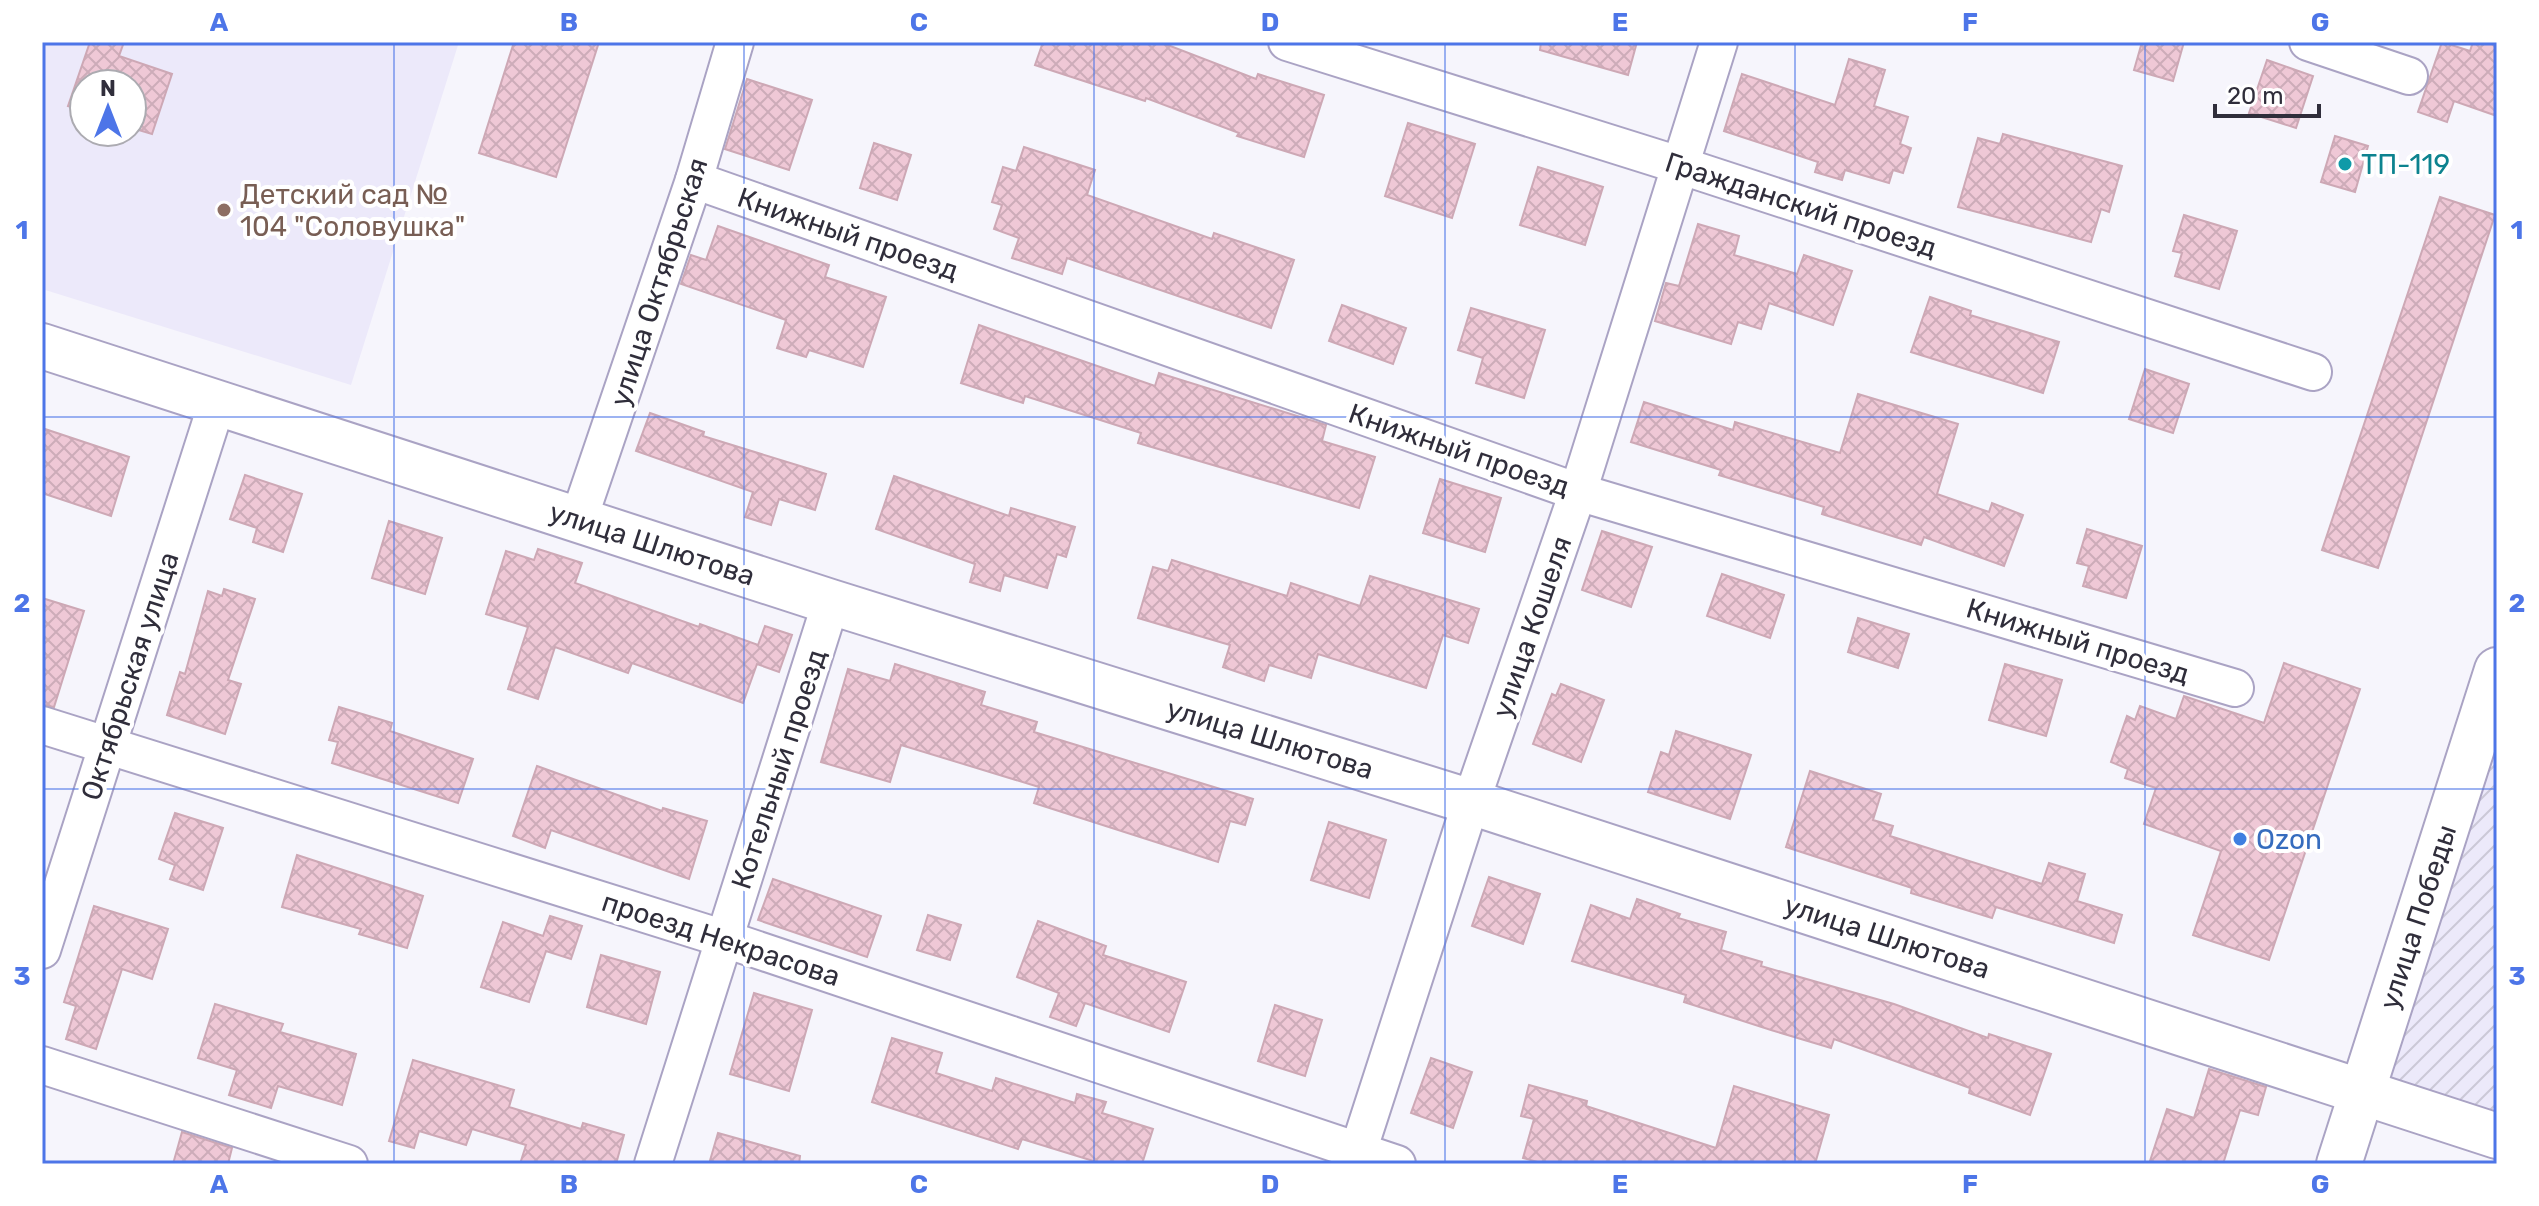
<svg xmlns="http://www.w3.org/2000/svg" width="2539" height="1206" viewBox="0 0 2539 1206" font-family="Rubik,sans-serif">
<defs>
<pattern id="industrial-furrows" width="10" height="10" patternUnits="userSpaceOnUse" patternTransform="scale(2)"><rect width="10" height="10" fill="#ece9fa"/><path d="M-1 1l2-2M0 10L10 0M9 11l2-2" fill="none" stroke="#cbc8d7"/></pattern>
<pattern id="building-cross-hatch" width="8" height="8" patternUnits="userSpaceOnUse" patternTransform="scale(2)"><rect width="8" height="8" fill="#efc8d6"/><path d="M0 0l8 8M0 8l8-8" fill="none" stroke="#cdacb9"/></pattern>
</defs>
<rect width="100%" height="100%" fill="#f6f5fc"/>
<!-- industrial -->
<polygon fill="url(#industrial-furrows)" points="2497,711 2497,1117 2379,1080"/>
<!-- built -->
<path fill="#ece9fa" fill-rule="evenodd" d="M42,42H459L351,385L42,289ZM84,84H132V132H84Z"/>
<!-- building -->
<g fill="url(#building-cross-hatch)" stroke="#cda8b5" stroke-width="2">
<polygon points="90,42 124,42 119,56 172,74 152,134 132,128 132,84 84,84 84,111 68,106"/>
<polygon points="514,42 599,42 556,177 479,153"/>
<polygon points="1043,42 1160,42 1256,79 1258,74 1324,95 1304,157 1237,136 1239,133 1146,98 1145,101 1035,65"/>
<polygon points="1541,42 1637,42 1628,75 1540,50"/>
<polygon points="2142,42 2184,42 2173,81 2134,70"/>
<polygon points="2442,42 2470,51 2473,42 2497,42 2497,116 2454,101 2447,122 2418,112"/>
<polygon points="1849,59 1885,70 1874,106 1908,117 1900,144 1911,148 1903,173 1893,170 1889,183 1845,170 1842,180 1815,172 1818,162 1724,131 1742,74 1835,105"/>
<polygon points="2267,60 2313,76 2296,128 2249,113"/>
<polygon points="747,79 812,100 789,170 725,149"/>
<polygon points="1408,123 1475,144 1452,218 1385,196"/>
<polygon points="2003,134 2122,166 2109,212 2101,209 2091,242 1958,207 1978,138 2000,144"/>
<polygon points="2335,136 2368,146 2355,192 2321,182"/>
<polygon points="874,143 911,155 897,200 860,188"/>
<polygon points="1024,147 1095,170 1087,195 1212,239 1214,233 1294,260 1271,328 1067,258 1062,274 1012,258 1019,238 994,229 1002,205 992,202 1003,167 1016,171"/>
<polygon points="1538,167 1603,187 1585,245 1520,225"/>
<polygon points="2440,197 2495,215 2378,568 2322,550"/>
<polygon points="2184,215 2237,231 2219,289 2175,276 2182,253 2173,251"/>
<polygon points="1698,224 1739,236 1734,255 1797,274 1804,255 1852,271 1833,325 1769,303 1761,329 1738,322 1731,344 1655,321 1666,283 1679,286"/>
<polygon points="718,226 829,265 825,277 886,297 863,367 809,350 806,357 777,348 786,320 681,284 691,255 706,260"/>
<polygon points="1930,297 1971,311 1970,315 2059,342 2043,393 1911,352"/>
<polygon points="1342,305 1406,328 1393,364 1329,341"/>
<polygon points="1471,308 1545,330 1524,398 1476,383 1483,358 1458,350"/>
<polygon points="979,325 1155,386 1159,373 1326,425 1322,441 1375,457 1359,508 1138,443 1141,433 1025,396 1023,403 961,383"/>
<polygon points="2145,369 2189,384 2173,433 2129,419"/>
<polygon points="1858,394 1958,424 1937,494 1989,512 1992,503 2023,515 2004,566 1924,537 1921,545 1822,514 1824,507 1719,475 1721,470 1631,442 1644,402 1733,430 1735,422 1840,453"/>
<polygon points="650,413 704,432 703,436 826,474 815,510 779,499 771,525 745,517 753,492 636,451"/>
<polygon points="42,428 129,457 111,516 42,493"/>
<polygon points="245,475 302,494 283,552 253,542 257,528 230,519"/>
<polygon points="894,476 1009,516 1011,508 1075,527 1066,557 1057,554 1047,588 1004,575 1000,591 970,582 975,564 876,529"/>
<polygon points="1440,479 1501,498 1485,552 1423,533"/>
<polygon points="389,521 442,538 425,594 372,578"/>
<polygon points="2087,529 2142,546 2126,598 2083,586 2089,566 2077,563"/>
<polygon points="1602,531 1652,547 1631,607 1582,590"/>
<polygon points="538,549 582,563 575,583 699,627 700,624 758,645 765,626 792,635 779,672 757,664 743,703 632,663 628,673 555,647 538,699 508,689 528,627 486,614 506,551 534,560"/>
<polygon points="1172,560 1287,596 1291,583 1360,606 1370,576 1479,609 1468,643 1443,635 1426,688 1318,654 1311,678 1269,665 1264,681 1223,667 1230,645 1138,618 1153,567 1168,571"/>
<polygon points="1722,574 1784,595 1770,638 1707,616"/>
<polygon points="224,589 255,599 228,680 241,684 225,734 167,715 180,672 185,674 208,591 222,596"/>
<polygon points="42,598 84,611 54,707 42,705"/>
<polygon points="1858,618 1909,634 1898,668 1848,652"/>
<polygon points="2284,663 2360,689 2269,960 2193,935 2221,851 2144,824 2156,788 2125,778 2128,769 2111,762 2127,716 2135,720 2140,706 2176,719 2184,696 2264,723"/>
<polygon points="895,664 985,692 981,705 1037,722 1034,732 1253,799 1245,825 1230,821 1218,862 1034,803 1039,787 901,745 890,782 821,762 848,669 890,681"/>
<polygon points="2005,664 2062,680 2046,736 1989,720"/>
<polygon points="1561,684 1604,700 1581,762 1533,744 1552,694 1556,696"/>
<polygon points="339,707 392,723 390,731 473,759 458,803 332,763 338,742 329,740"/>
<polygon points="1676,731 1751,755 1730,819 1648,792 1661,752 1669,755"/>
<polygon points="537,766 662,811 663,808 707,821 689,879 551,830 545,848 513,836"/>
<polygon points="1810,771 1881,794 1873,820 1893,826 1890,836 2042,884 2049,863 2085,874 2077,901 2122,915 2114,943 1996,907 1992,918 1911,893 1912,888 1786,847"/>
<polygon points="175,813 223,828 203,890 170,879 175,865 159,859"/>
<polygon points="1329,822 1386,840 1369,898 1311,880"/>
<polygon points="297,855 423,896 407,948 359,934 361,929 282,907"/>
<polygon points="1489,877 1540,894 1523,944 1472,926"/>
<polygon points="773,879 881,916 867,957 758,920"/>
<polygon points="1637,899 1680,914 1678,918 1726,932 1721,950 1762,962 1761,966 1894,1004 1988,1038 1989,1034 2051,1054 2030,1115 1969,1093 1970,1088 1834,1039 1831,1048 1771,1030 1684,1002 1686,995 1572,961 1591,905 1630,919"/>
<polygon points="94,906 168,929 152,979 122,969 96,1049 66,1039 76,1006 64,1002"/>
<polygon points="928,915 961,925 950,960 917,950"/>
<polygon points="550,916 582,926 571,959 546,951 529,1002 481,987 503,922 543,936"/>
<polygon points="1038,921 1106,946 1103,955 1186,982 1169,1032 1085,1003 1076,1026 1050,1017 1059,993 1017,977"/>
<polygon points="601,955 660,972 646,1024 587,1007"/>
<polygon points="754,993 812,1010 789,1091 730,1074"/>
<polygon points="215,1004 283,1024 280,1032 356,1054 342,1105 278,1086 271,1108 229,1095 237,1070 198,1058"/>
<polygon points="1275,1005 1322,1020 1305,1076 1258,1061"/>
<polygon points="892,1038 942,1053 936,1073 992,1091 996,1078 1075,1103 1077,1094 1106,1102 1102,1113 1153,1129 1142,1164 1103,1164 1022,1139 1018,1149 872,1102"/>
<polygon points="1431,1058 1472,1072 1453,1128 1411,1113"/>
<polygon points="413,1060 514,1090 509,1107 581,1129 583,1123 624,1135 616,1164 520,1164 526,1145 472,1129 466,1145 419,1131 414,1148 389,1141"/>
<polygon points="2209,1069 2266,1087 2258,1115 2240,1110 2223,1164 2149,1164 2167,1109 2194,1118"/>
<polygon points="1529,1085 1587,1101 1586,1106 1716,1148 1734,1086 1829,1115 1815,1164 1545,1164 1523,1158 1534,1119 1521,1116"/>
<polygon points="182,1132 232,1148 228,1164 173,1164"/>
<polygon points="718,1133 800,1156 799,1164 709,1164"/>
</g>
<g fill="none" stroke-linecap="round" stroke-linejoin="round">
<defs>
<g id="minor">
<polyline points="1287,42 1679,165 2313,372"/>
<polyline points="2308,42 2409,76"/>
<polyline points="694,180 1578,492 2235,688"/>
<polyline points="578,521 694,180 735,42"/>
<polyline points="42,725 725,939 1397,1164"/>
<polyline points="42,950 217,403"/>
<polyline points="42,1065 349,1164"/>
<polyline points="653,1164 831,602"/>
<polyline points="1354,1164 1471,802 1578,492 1719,42"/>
</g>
<g id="secondary">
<polyline points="42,346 831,602 1471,802 2497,1136"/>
<polyline points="2339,1164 2497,670"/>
</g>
</defs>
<!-- minor casing -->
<use href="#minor" stroke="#aaa3c4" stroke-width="40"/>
<!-- secondary casing -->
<use href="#secondary" stroke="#aaa3c4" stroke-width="48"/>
<!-- minor -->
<use href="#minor" stroke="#fff" stroke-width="36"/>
<!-- secondary -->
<use href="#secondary" stroke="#fff" stroke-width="44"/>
</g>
<!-- grid -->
<path fill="none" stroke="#4d75e8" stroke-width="2" stroke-opacity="0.55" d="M394,42V1164M744,42V1164M1094,42V1164M1445,42V1164M1795,42V1164M2145,42V1164M42,417H2497M42,789H2497"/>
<!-- markers -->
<circle fill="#0f9aa8" stroke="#fff" stroke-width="3" cx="2345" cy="164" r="8"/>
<circle fill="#8d6e63" stroke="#fff" stroke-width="3" cx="224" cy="210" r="8"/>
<circle fill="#3f7fe0" stroke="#fff" stroke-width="3" cx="2240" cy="839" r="8"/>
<g text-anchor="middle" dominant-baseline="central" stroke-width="8" stroke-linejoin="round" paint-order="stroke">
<!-- culture labels -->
<g font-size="28" fill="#0d838f" stroke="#fff" text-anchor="start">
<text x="2361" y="164">ТП-119</text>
</g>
<!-- education labels -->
<g font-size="28" fill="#785e54" stroke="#fff" text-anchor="start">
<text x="240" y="194">Детский сад №<tspan x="240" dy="32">104 "Соловушка"</tspan></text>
</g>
<!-- street labels -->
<g font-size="28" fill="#302e3b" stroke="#fff">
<text transform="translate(1801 205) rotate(18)">Гражданский проезд</text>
<text transform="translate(848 234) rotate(19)">Книжный проезд</text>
<text transform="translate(659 282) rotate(-72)">улица Октябрьская</text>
<text transform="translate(1459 450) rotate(19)">Книжный проезд</text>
<text transform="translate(652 544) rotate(18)">улица Шлютова</text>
<text transform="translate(1532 627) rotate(-71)">улица Кошеля</text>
<text transform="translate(2078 641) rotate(17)">Книжный проезд</text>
<text transform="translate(130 676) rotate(-72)">Октябрьская улица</text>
<text transform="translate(1270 739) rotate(17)">улица Шлютова</text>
<text transform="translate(779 769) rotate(-72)">Котельный проезд</text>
<text transform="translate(2418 917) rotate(-72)">улица Победы</text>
<text transform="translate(1887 937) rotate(18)">улица Шлютова</text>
<text transform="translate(721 939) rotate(18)">проезд Некрасова</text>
</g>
<!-- shop labels -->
<g font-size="28" fill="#366cbe" stroke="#fff" text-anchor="start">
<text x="2256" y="839">Ozon</text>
</g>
</g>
<!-- border -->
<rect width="2539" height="1206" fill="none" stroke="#ffffff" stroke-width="88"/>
<!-- north arrow -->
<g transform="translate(108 108)"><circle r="38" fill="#ffffff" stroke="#acabb1" stroke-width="2"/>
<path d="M0-6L14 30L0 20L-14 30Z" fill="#4d75e8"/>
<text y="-12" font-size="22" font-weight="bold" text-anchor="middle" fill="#302e3b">N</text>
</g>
<!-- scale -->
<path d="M2215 104v12h104v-12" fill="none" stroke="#302e3b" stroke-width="4"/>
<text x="2227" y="104" font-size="24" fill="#302e3b" stroke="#ffffff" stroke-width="6" paint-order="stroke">20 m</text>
<rect x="44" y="44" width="2451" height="1118" fill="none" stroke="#4d75e8" stroke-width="3"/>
<g font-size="26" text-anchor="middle" font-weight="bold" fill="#4d75e8">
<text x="219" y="31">A</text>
<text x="569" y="31">B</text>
<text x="919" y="31">C</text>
<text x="1270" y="31">D</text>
<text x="1620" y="31">E</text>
<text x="1970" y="31">F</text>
<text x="2320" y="31">G</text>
<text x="22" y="239">1</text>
<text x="2517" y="239">1</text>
<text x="22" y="612">2</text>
<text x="2517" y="612">2</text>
<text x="22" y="985">3</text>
<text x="2517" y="985">3</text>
<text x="219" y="1193">A</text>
<text x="569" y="1193">B</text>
<text x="919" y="1193">C</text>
<text x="1270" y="1193">D</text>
<text x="1620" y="1193">E</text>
<text x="1970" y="1193">F</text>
<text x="2320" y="1193">G</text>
</g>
</svg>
